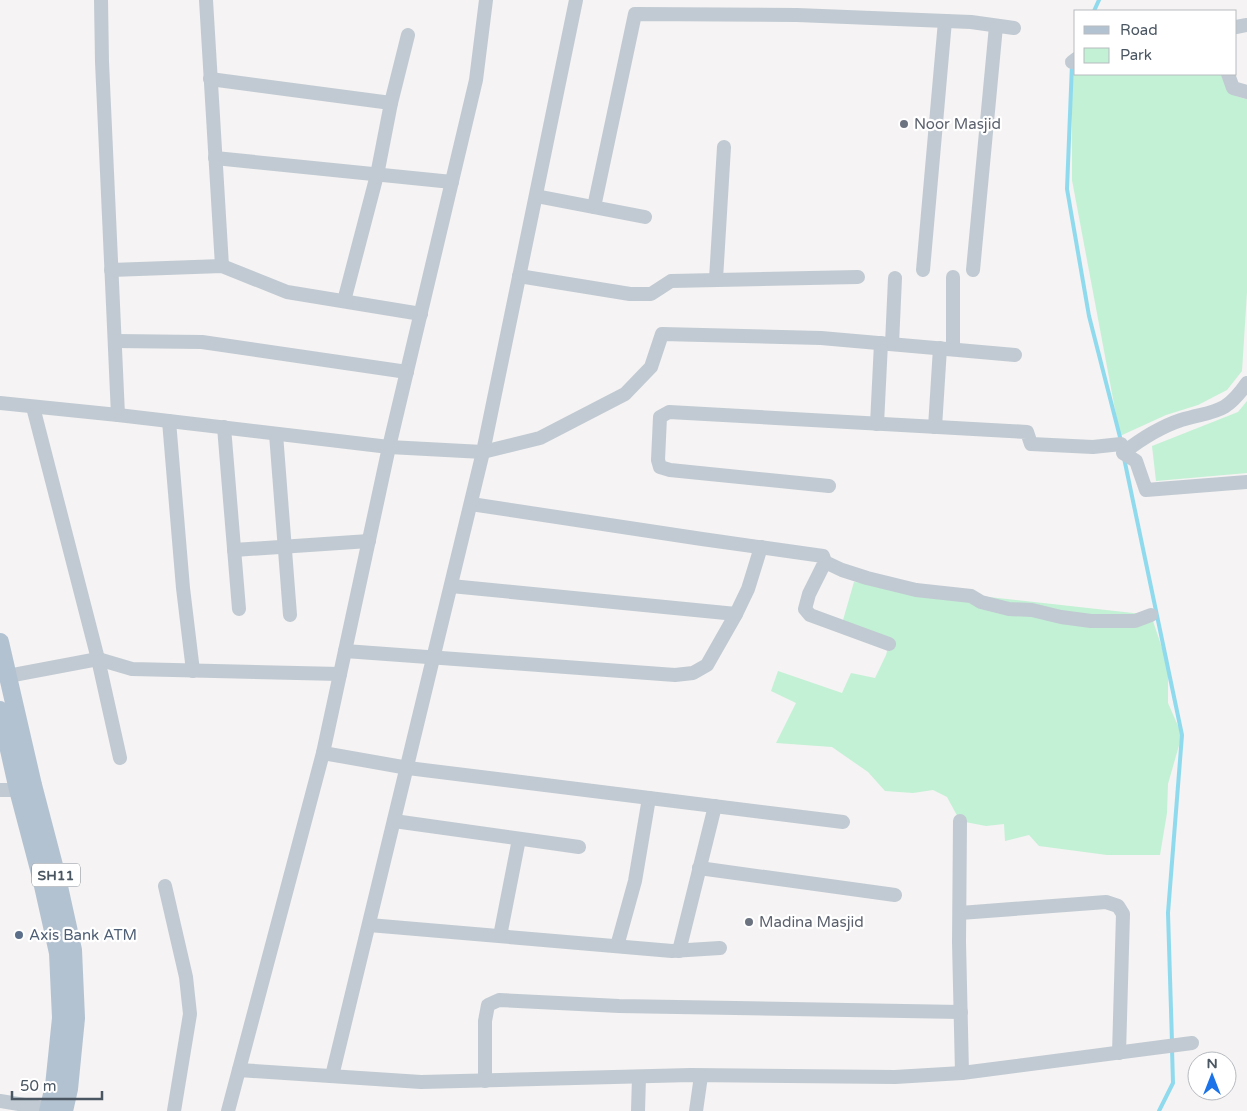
<svg xmlns="http://www.w3.org/2000/svg" width="1247" height="1111" viewBox="0 0 1247 1111" font-family="'Varela Round',sans-serif">
<rect width="100%" height="100%" fill="#f5f3f3"/>
<!-- green -->
<g fill="#c3f1d5">
<path d="M1076,59V74H1221C1226,89 1230,96 1247,99V292L1242,371L1227,390L1198,405L1166,415L1120,436L1072,180V62Z"/>
<polygon points="1247,401 1247,473 1156,481 1152,446 1238,412"/>
<polygon points="854,582 1151,615 1168,666 1168,703 1182,735 1168,784 1167,813 1160,855 1107,855 1039,846 1029,835 1005,841 1004,824 986,826 960,821 947,797 933,790 913,793 885,791 868,772 832,747 776,743 796,703 771,691 778,671 842,693 851,673 875,678 886,655 889,644 841,627"/>
</g>
<g fill="none" stroke-linecap="round" stroke-linejoin="round">
<!-- stream -->
<g stroke="#90daee" stroke-width="4">
<polyline points="1094,11 1099,0"/>
<polyline points="1072,64 1067,189 1089,316 1121,441"/>
<polyline points="1124,458 1182,735 1168,913 1172,1042"/>
<polyline points="1159,1111 1173,1083 1172,1049"/>
</g>
<!-- minor -->
<g stroke="#c1cad2" stroke-width="14">
<polyline points="101,0 102,62 118,415"/>
<polyline points="206,0 222,266"/>
<polyline points="1236,27 1247,25"/>
<polyline points="1072,62 1076,59"/>
<polyline points="1228,74 1233,88 1247,92"/>
<polyline points="210,79 391,103"/>
<polyline points="215,158 452,182"/>
<polyline points="536,196 645,217"/>
<polyline points="594,207 635,14 797,15 971,22 1014,28"/>
<polyline points="111,270 222,266 287,292 421,314"/>
<polyline points="923,270 945,21"/>
<polyline points="973,270 996,26"/>
<polyline points="519,276 630,294 651,294 671,281 858,277"/>
<polyline points="953,277 953,349"/>
<polyline points="716,279 724,147"/>
<polyline points="344,301 377,175 391,103 408,35"/>
<polyline points="115,341 202,342 407,372"/>
<polyline points="892,344 895,278"/>
<path d="M1247,383C1225,415 1215,410 1181,420C1160,427 1141,439 1123,453L1136,461L1146,490L1247,482"/>
<polyline points="0,403 118,415 389,447 483,452 540,438 625,394 651,367 662,334 821,338 1015,355"/>
<polyline points="33,407 98,659 120,758"/>
<polyline points="169,421 183,588 193,671"/>
<polyline points="877,424 881,343"/>
<polyline points="224,427 239,609"/>
<polyline points="935,427 940,348"/>
<polyline points="276,434 290,615"/>
<polyline points="829,486 670,470 660,467 658,460 660,417 669,412 1027,432 1031,444 1093,447 1121,444"/>
<polyline points="471,504 702,539 823,556 825,562 809,594 805,609 810,615 889,644"/>
<polyline points="234,550 369,541"/>
<polyline points="825,562 842,570 867,578 916,590 971,596 981,602 1009,609 1032,610 1061,617 1091,621 1135,621 1151,615"/>
<polyline points="451,586 736,614"/>
<polyline points="345,651 675,675 693,673 707,665 736,614 748,589 761,547"/>
<polyline points="8,676 98,659 132,669 340,674"/>
<polyline points="323,753 408,768 843,822"/>
<polyline points="0,790 18,790"/>
<polyline points="394,821 579,847"/>
<polyline points="960,821 959,942 962,1073"/>
<polyline points="699,868 895,895"/>
<polyline points="165,886 186,977 190,1014 174,1111"/>
<polyline points="960,913 1106,902 1118,906 1123,914 1119,1053"/>
<polyline points="369,925 672,951 720,948"/>
<polyline points="500,936 519,839"/>
<polyline points="617,946 635,881 649,798"/>
<polyline points="679,951 715,806"/>
<polyline points="239,1070 421,1082 691,1075 895,1077 962,1073 1192,1043"/>
<polyline points="332,1076 483,452 576,0"/>
<polyline points="485,1081 485,1021 488,1005 499,1000 619,1006 961,1012"/>
<polyline points="0,1101 49,1109"/>
<polyline points="228,1111 323,753 389,447 476,80 486,0"/>
<polyline points="638,1111 639,1077"/>
<polyline points="696,1111 701,1076"/>
</g>
<!-- major -->
<g stroke="#b3c2d1" stroke-width="18">
<polyline points="0,642 33,785 56,873 73,950 76,1018 69,1089 64,1111"/>
<polyline points="0,710 18,790 41,877 58,953 61,1018 54,1086 48,1111"/>
</g>
</g>
<!-- markers -->
<g fill="#6b7280" stroke="#fff" stroke-width="2">
<circle cx="904" cy="124" r="5"/>
<circle cx="749" cy="922" r="5"/>
</g>
<circle fill="#5c6f8a" stroke="#fff" stroke-width="2" cx="19" cy="935" r="5"/>
<g text-anchor="middle" dominant-baseline="central" stroke-width="4.5" stroke-linejoin="round" paint-order="stroke">
<!-- shield labels -->
<rect fill="#fff" stroke="#808990" stroke-width="1" x="32" y="863.5" width="48" height="23" rx="4"/>
<g font-size="14" font-weight="bold" fill="#4a5661">
<text x="56" y="875">SH11</text>
</g>
<!-- worship labels -->
<g font-size="15" fill="#5b616d" stroke="#fff" text-anchor="start">
<text x="914" y="124">Noor Masjid</text>
<text x="759" y="922">Madina Masjid</text>
</g>
<!-- service labels -->
<g font-size="15" fill="#4e5e75" stroke="#fff" text-anchor="start">
<text x="29" y="935">Axis Bank ATM</text>
</g>
</g>
<!-- legend -->
<rect x="1074" y="10" width="162" height="65" fill="#ffffff" stroke="#b7bbc0"/>
<rect x="1084" y="26" width="25" height="8" fill="#b3c2d1" stroke="#b7bbc0"/>
<text x="1120" y="35" font-size="15" fill="#4a5661">Road</text>
<rect x="1084" y="48" width="25" height="15" fill="#c3f1d5" stroke="#b7bbc0"/>
<text x="1120" y="60" font-size="15" fill="#4a5661">Park</text>
<!-- north arrow -->
<g transform="translate(1212 1076)"><circle r="24" fill="#ffffff" stroke="#b7bbc0"/>
<path d="M0-4L9 19L0 12L-9 19Z" fill="#1a73e8"/>
<text y="-8" font-size="14" font-weight="bold" text-anchor="middle" fill="#4a5661">N</text>
</g>
<!-- scale -->
<path d="M12 1091v8h90v-8" fill="none" stroke="#4a5661" stroke-width="2.5"/>
<text x="20" y="1091" font-size="15" fill="#4a5661" stroke="#ffffff" stroke-width="4" paint-order="stroke">50 m</text>
</svg>
